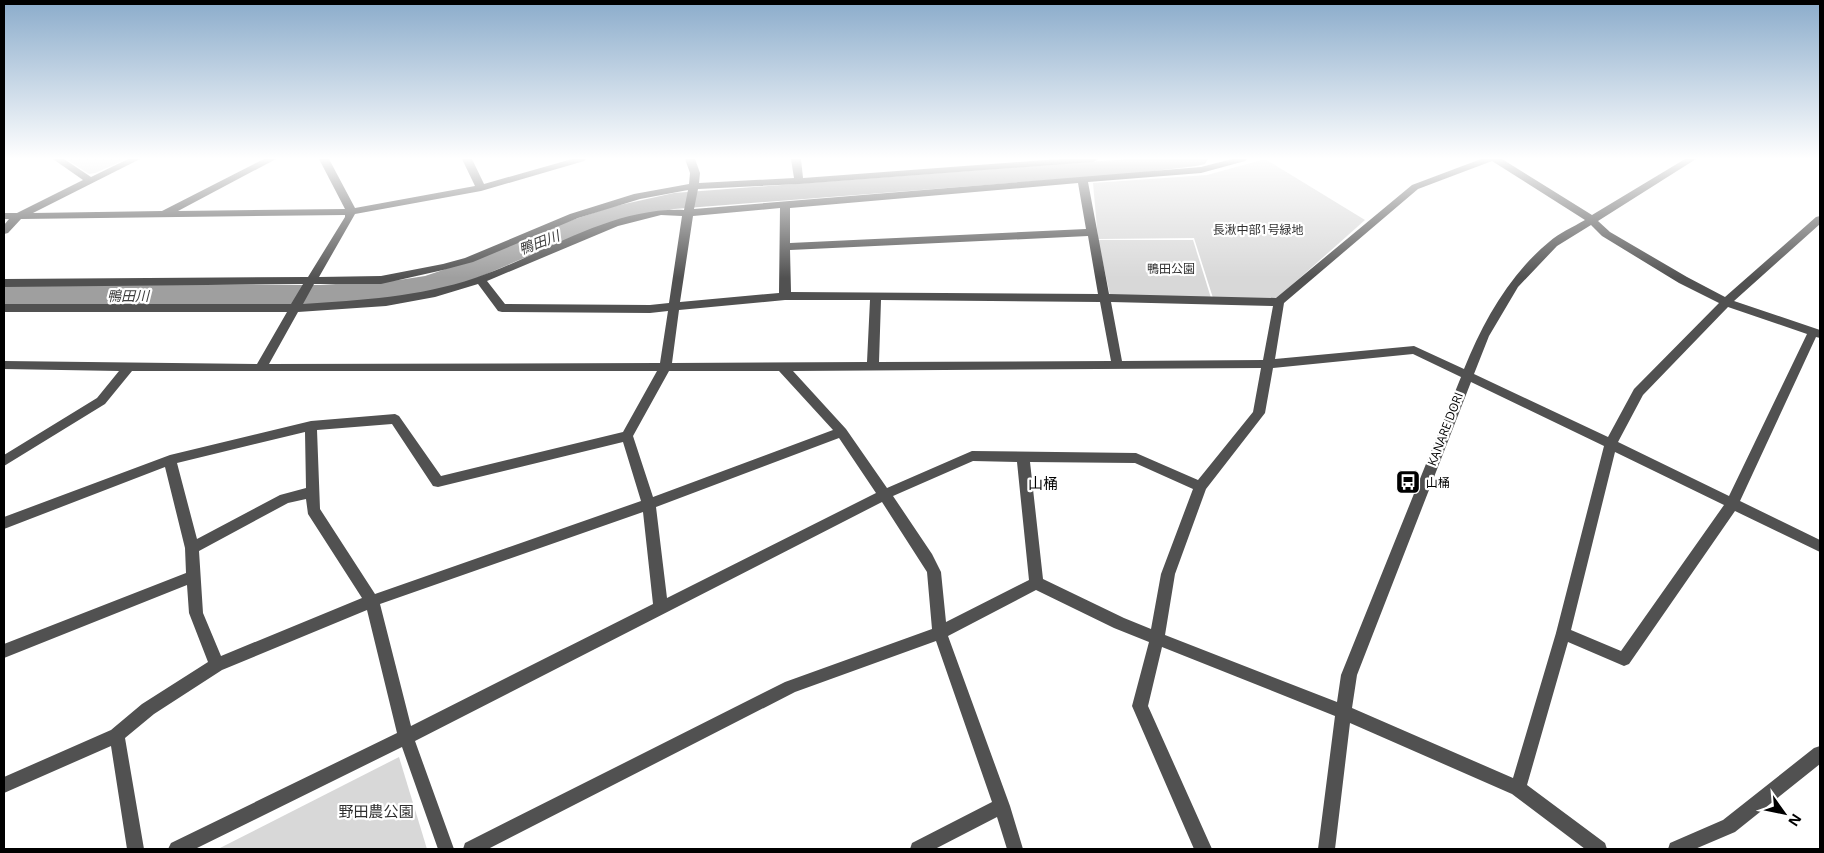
<svg xmlns="http://www.w3.org/2000/svg" width="1824" height="853" viewBox="0 0 1824 853" font-family="'Open Sans','Noto Sans JP',sans-serif">
<rect width="100%" height="100%" fill="#fff"/>
<!-- green -->
<g fill="#d8d8d8">
<polygon points="66,159 127,159 95,173 89,174"/>
<polygon points="1265,159 1365,220 1275,300 1213,298 1194,238 1098,239 1093,183 1207,175"/>
<polygon points="1098,240 1193,240 1211,298 1110,295"/>
<polygon points="399,757 427,849 218,849"/>
</g>
<g fill="none" stroke-linecap="round" stroke-linejoin="round">
<!-- river -->
<polygon fill="#9f9f9f" fill-rule="evenodd" points="1128,159 1208,159 1205,164 1196,166 1130,174 674,209 627,219 557,244 463,284 427,294 399,298 320,305 4,305 4,285 320,285 399,280 425,276 443,270 537,232 611,207 674,193"/>
<!-- minor -->
<g fill="#515151" fill-rule="evenodd">
<path d="M53,159H64L91,177L128,159H140L33,213L162,211L264,159H276L178,211L345,209L319,159H329L355,208L475,186L462,159H472L484,184L572,159H586L584,161L481,191L355,214L319,277L381,276L443,264L465,258L570,214L634,194L689,184L690,173L685,159H695L700,173L699,183L794,178L791,159H801L803,178L1059,159H1098L1093,162L799,184L698,189L694,209L1201,167L1232,159H1247L1245,161L1201,173L1088,182L1109,294L1276,298L1412,185L1481,159H1502L1592,215L1685,159H1696L1598,221L1610,232L1687,277L1725,297L1816,217L1820,216V224L1734,301L1820,330V338L1816,337L1740,501L1820,540V552L1735,511L1629,664L1624,666L1568,642L1527,785L1605,843L1607,849H1585L1512,794L1350,723L1335,849H1318L1335,716L1162,647L1148,706L1212,849H1194L1132,706L1149,642L1114,628L1036,590L948,636L1010,806L1023,849H1007L997,817L935,849H910L912,843L992,802L936,641L795,692L488,849H463L465,843L785,682L932,629L927,572L882,502L415,741L454,849H438L402,747L195,849H168L171,843L397,733L367,610L222,670L154,714L125,738L144,849H127L111,746L4,793V777L111,730L142,704L208,662L189,613L187,585L4,658V644L186,573L185,548L165,467L4,529V517L170,455L311,421L395,414L399,416L441,476L623,432L657,371H132L105,404L4,466V455L97,398L119,371L4,369V361L257,364L287,312H4V304H291L303,284L4,287V279L308,277L345,217V215L21,219L8,233L4,234V225L9,219H4V213H17L83,180ZM1492,161L1585,220C1573,227 1559,233 1549,242C1509,275 1483,322 1464,369L1414,346L1275,359L1284,303L1418,189ZM1078,183L1086,229L790,243V208ZM688,190L684,210C610,207 543,255 475,278C419,297 361,300 303,304L314,284H381L443,270L473,262L578,218L640,199ZM780,208L779,293L680,302L693,216ZM661,215L682,216L669,303L650,305L505,304L487,281L618,226ZM1591,225L1602,236L1679,283L1719,303L1634,389L1608,437L1474,374L1489,336L1518,287L1557,246ZM1088,236L1098,294L791,292L790,250ZM478,284L498,311L502,312L650,313L668,311L660,363L269,364L298,312L386,306L435,297ZM785,300H870L867,362L672,363L679,310ZM881,300L1100,302L1111,361L879,362ZM1111,302L1273,306L1263,360L1122,361ZM1728,307L1807,334L1729,496L1618,442L1643,395ZM1413,354L1461,377L1341,675L1337,702L1165,635L1175,574L1206,489L1265,413L1273,368ZM1261,368L1253,412L1198,480L1136,453L972,451L887,488L846,429L793,371ZM669,371H779L833,430L653,497L633,436ZM1471,382L1604,446L1556,633L1513,778L1352,708L1357,675ZM392,424L433,486L438,487L623,442L641,501L375,594L320,509L317,430ZM305,432L306,488L280,495L197,539L177,463ZM839,438L876,493L667,598L656,507ZM1615,452L1724,505L1621,651L1571,630ZM973,461L1017,462L1029,580L946,622L941,572L932,554L893,496ZM1030,462L1135,463L1193,489L1161,574L1151,629L1124,618L1043,579ZM306,499L308,514L362,598L221,656L203,613L199,551L288,503ZM643,512L653,604L411,726L380,604Z"/>
<polygon points="1820,746 1820,764 1735,832 1695,849 1668,849 1670,843 1723,820 1814,748"/>
</g>
</g>
<!-- sky -->
<linearGradient id="sky" x2="0" y2="1"><stop stop-color="#8baccb"/><stop offset="0.57" stop-color="#fff"/><stop offset="1" stop-color="#fff" stop-opacity="0"/></linearGradient>
<rect width="1824" height="278" fill="url(#sky)"/>
<!-- icons -->
<defs>
<symbol id="bus-square" viewBox="-11 -11 22 22"><rect x="-9" y="-9" width="18" height="18" rx="4" fill="#000" stroke="#fff"/><path d="M-5-6H5V4H4V6H2V4H-2V6H-4V4H-5ZM-3.5-4V0h7V-4ZM-3.5 1.2v1.5H-2V1.2ZM2 1.2v1.5H3.5V1.2Z" fill="#fff"/></symbol>
</defs>
<g fill-rule="evenodd">
<use href="#bus-square" x="1394" y="468" width="28" height="28"/>
</g>
<g text-anchor="middle" dominant-baseline="central" stroke-width="4.5" stroke-linejoin="round" paint-order="stroke">
<!-- park labels -->
<g font-size="12" fill="#2f2f2f" stroke="#fff">
<text x="1258" y="229">長湫中部1号緑地</text>
<text x="1171" y="268">鴨田公園</text>
</g>
<!-- street labels -->
<g font-size="12" fill="#000" stroke="#fff">
<text transform="translate(1445 429) rotate(-69)">KANARE DORI</text>
</g>
<!-- poi labels -->
<g font-size="12" fill="#000" stroke="#fff" text-anchor="start">
<text x="1426" y="482">山桶</text>
</g>
<!-- water labels -->
<g font-size="14" font-style="italic" fill="#404040" stroke="#fff">
<text transform="translate(539 242) rotate(-21)">鴨田川</text>
<text x="128" y="295">鴨田川</text>
</g>
<!-- quarter labels -->
<g font-size="15" fill="#000" stroke="#fff">
<text x="1043" y="483">山桶</text>
</g>
<!-- near-park labels -->
<g font-size="15" fill="#2f2f2f" stroke="#fff">
<text x="376" y="811">野田農公園</text>
</g>
</g>
<!-- border -->
<rect width="1824" height="853" fill="none" stroke="#000000" stroke-width="10"/>
<!-- north arrow -->
<g transform="translate(1784 813) rotate(123)" stroke="#ffffff" stroke-width="4" paint-order="stroke">
<path d="M0-4L9 19L0 12L-9 19Z" fill="#000000"/>
<text y="-8" font-size="14" font-weight="bold" text-anchor="middle" fill="#000000">N</text>
</g>
</svg>
